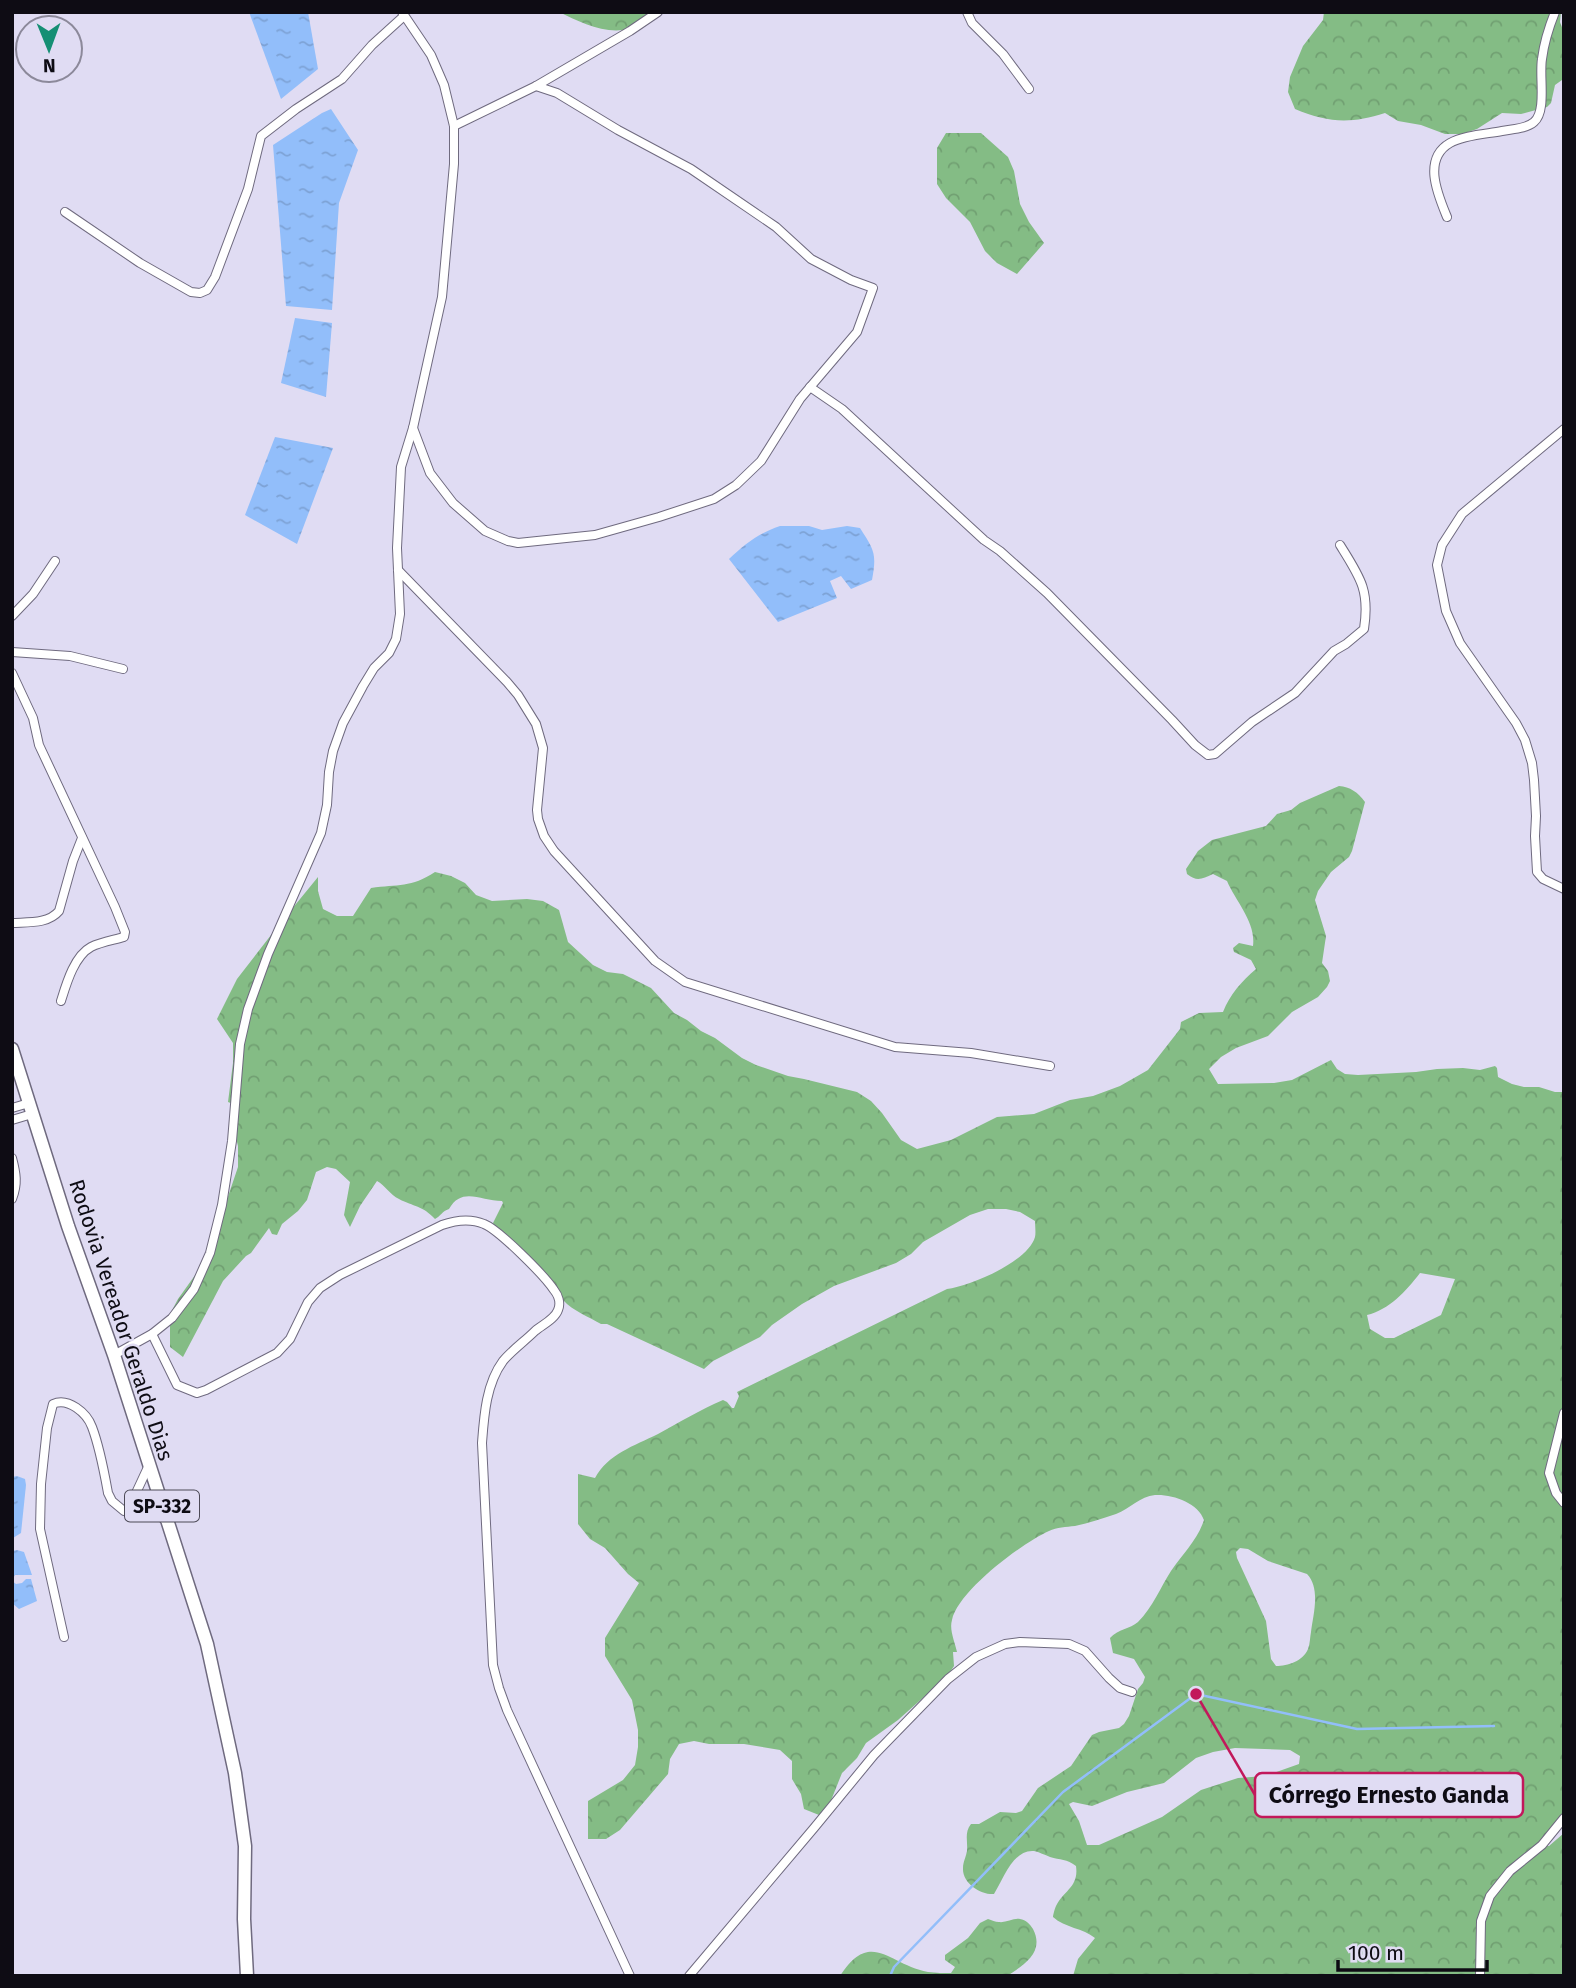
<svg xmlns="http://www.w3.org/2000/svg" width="1576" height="1988" viewBox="0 0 1576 1988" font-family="'Fira Sans',sans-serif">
<defs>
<pattern id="forest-crowns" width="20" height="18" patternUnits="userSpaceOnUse" patternTransform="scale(1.75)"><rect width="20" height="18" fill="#84bc85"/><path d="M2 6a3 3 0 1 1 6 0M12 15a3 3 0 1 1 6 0" fill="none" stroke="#71a072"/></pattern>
<pattern id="water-ripples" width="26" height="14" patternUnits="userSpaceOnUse" patternTransform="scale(1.75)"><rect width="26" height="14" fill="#92befa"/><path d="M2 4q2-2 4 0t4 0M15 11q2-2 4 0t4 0" fill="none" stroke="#7da2d5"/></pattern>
</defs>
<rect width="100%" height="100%" fill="#e0dcf3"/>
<!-- forest -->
<g fill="url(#forest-crowns)" fill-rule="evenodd">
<path d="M559,12H650C642,19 633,28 623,30C602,33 577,21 559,12Z"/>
<path d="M1324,12H1561L1560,22L1564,33V81L1562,80L1555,85L1551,103L1547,107L1521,114L1502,113L1477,129L1462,134H1445L1421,125L1398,121L1385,113C1351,124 1328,123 1295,109L1288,92L1290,77L1303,46L1323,20Z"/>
<polygon points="946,133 981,133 1008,157 1014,171 1020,204 1029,222 1044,243 1017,274 997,263 985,251 970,222 946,198 937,184 937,148"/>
<path d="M1339,786C1350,787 1358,792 1365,802L1352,851L1349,857L1331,872L1318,891L1315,900L1326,936L1322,963L1328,971L1330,981L1327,987L1318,997L1292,1012L1268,1036L1236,1048L1221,1057L1209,1069L1218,1084L1274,1083L1292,1080L1331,1060L1337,1069L1345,1074L1358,1075L1416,1072L1437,1069L1463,1068L1480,1070L1495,1066L1497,1068L1498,1077L1512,1084L1524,1087H1539L1555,1092H1564V1813L1553,1827L1546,1846H1549L1564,1833V1976H1073L1078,1959L1095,1938C1083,1928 1065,1928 1053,1917C1053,1915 1055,1908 1056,1906C1064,1890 1079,1887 1076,1866C1067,1859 1060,1860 1050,1857C1045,1855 1039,1852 1034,1851C1013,1849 1003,1880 994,1894C981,1895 962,1883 963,1868C963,1862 966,1857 967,1851C968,1841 964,1833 971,1824H979L1000,1812L1016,1813L1022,1811L1038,1788L1071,1766L1092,1735L1099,1732L1119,1728L1124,1724L1129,1716L1138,1689L1143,1683L1145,1677L1134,1659L1113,1653L1110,1638C1118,1629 1130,1629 1138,1622C1153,1607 1160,1588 1171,1571C1183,1553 1197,1541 1204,1520C1198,1503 1173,1494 1155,1495C1140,1496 1130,1509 1116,1514C1103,1518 1089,1523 1075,1526C1066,1527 1057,1527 1049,1531C1022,1543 958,1591 952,1620C949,1630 955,1642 957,1652H953L954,1666L942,1684L925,1696L898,1720L866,1743L857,1758L842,1773L830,1803L819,1815L804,1809L801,1794L792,1779V1761L780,1750L744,1744H709L694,1741L679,1744L670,1759L668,1774L620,1830L606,1839H588V1801L623,1780L635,1765L638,1747V1730L632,1700L605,1656V1638L639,1583L628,1574L605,1548L590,1539L578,1524V1474L595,1478C608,1454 634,1446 658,1434C680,1422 700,1410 723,1400L727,1402L732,1408H734L739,1396L737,1392L947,1289C970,1286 1028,1262 1035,1237C1036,1233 1035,1225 1035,1221L1020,1212L1006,1209H988L970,1215L923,1242L911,1254L896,1263L834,1286L802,1304L772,1325L760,1337L713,1361L704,1369L607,1324H601C589,1317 573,1311 563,1300C556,1292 549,1283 541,1275C525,1259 499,1246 493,1223L503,1203L502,1201C481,1201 462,1186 449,1209C442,1211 441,1216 435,1219C422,1205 414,1207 399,1199C390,1195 385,1185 377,1181L360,1206L350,1227L344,1215L350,1182L336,1169L327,1167L316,1172L307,1200L298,1211L282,1224L277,1235L272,1234L269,1228L251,1253L246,1256L223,1281L183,1357L170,1347V1314L178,1299L198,1271L213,1241L238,1167V1146L231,1118L238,1106L228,1102L233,1063V1043L217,1019L237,979L278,926L318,877V891L323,909L337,916H353L371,888C398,884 411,888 435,872L451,876L465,883L476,895L492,901L527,899L543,901L559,910L568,942L593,965L607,972L623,974L651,988L674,1013L687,1020L701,1031L715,1038L742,1058L756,1065L788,1076L804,1079L857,1092L871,1101L882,1113L901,1140L917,1149L951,1140L997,1117L1034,1114L1070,1100L1093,1096L1120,1086L1148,1070L1180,1029L1181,1022L1199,1013L1223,1012C1230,994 1242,981 1256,969L1251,960L1234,952L1233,948L1239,943L1253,946C1256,922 1236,902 1227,881L1213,874C1202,879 1197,882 1187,874L1186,869L1198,851L1212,840L1266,826L1277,814L1291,810L1300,803ZM1420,1273L1455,1279L1441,1315L1394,1338H1385L1370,1329L1367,1315C1389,1310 1406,1291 1420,1273ZM1240,1548L1248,1549L1268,1561L1307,1574C1321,1589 1313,1615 1311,1632C1310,1637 1310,1644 1308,1649C1303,1661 1288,1666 1276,1666L1271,1659L1266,1621L1237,1558L1236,1552ZM1235,1748L1290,1750L1300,1756L1299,1764L1265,1776L1238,1778L1201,1790L1162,1817L1099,1845H1087L1079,1821L1069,1804L1073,1802L1092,1806L1127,1792L1164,1783L1196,1758L1213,1752Z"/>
<path d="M988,1919C992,1920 995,1922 999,1922C1006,1923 1013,1918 1020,1919C1026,1920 1030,1924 1033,1929C1045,1952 1024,1965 1007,1976H840C871,1928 889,1965 928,1972C936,1973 944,1973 951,1973L955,1967L945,1960V1955L968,1938L980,1923Z"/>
</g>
<!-- water -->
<g fill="url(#water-ripples)">
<polygon points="249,12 308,12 318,69 281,99"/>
<polygon points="331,109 358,150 339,203 332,310 286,306 273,145 322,113"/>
<polygon points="295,318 332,323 326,397 281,383"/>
<polygon points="275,437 333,448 297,544 245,515"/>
<path d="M780,526H809L822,530L847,526L860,528C874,550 877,553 872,580L851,589L841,576L830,581L837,598L778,622L729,559C746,543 757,534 780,526Z"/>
<polygon points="17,1476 25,1479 26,1485 21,1533 13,1538 12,1477"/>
<polygon points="17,1550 24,1552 32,1575 15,1575 12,1580 12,1551"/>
<polygon points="26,1579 31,1579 37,1601 19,1609 12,1603 12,1581 16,1584 22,1583"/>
</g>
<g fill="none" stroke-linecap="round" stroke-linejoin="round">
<!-- stream -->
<polyline stroke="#92befa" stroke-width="2.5" points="890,1976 894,1967 1063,1792 1196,1694 1357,1729 1494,1726"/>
<defs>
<g id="street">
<polyline points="967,12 972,23 1003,54 1029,89"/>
<polyline points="454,126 536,86 630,31 658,12"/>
<polyline points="65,212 140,263 191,292 200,293 207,290 215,277 248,189 261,136 296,109 342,79 372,45 404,16"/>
<path d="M1447,217C1438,195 1422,159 1450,143C1464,135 1486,134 1502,131C1512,129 1526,129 1534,122C1547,111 1539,76 1542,59C1544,43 1549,27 1555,12"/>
<path d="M810,387L842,409L984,540L1000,551L1047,593L1172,720L1195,745L1208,755L1215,754L1252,722L1295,693L1334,651L1346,644L1364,629C1370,590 1360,577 1340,545"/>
<polyline points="413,428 430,473 453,503 485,531 508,541 518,543 595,535 659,517 714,499 736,485 761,461 800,399 857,332 873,288 851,280 811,259 776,227 691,169 618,130 557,93 536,86"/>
<polyline points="1564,429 1462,514 1442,545 1437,565 1446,611 1460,643 1516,723 1525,740 1532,763 1534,780 1536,816 1535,836 1537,872 1543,879 1564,889"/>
<polyline points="398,570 507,682 518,695 536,724 543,748 537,810 538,819 544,836 554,851 655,961 685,982 895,1047 971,1053 1050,1066"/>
<polyline points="12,616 33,594 55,561"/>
<polyline points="12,652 70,656 123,669"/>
<path d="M12,673L33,718L39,745L115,907L125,932L124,937C114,940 101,942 91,947C74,956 66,985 61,1001"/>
<path d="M12,923C29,922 48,924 59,911L73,861L82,838"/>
<polyline points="12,1108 29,1103"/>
<polyline points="12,1120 32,1114"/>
<path d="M12,1158C16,1173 18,1184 12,1199"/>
<path d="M152,1334L177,1385L197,1393L206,1390L277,1353L290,1339L308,1302L320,1288L340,1275L442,1225C456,1220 470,1218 484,1224C499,1230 544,1275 554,1290C558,1295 561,1303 558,1310C555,1319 542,1325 535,1331C525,1341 512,1350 503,1361C486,1384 484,1416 482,1443L493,1665L499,1688L507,1710L630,1976"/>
<polyline points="114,1355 152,1334 172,1318 194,1289 210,1253 222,1205 232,1141 240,1044 248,1009 268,954 321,833 327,805 329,772 333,751 343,723 363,686 374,668 389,653 396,639 400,614 397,548 401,467 413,428 442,297 454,164 454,126 444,85 431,55 402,12"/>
<polyline points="1564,1413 1549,1473 1556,1493 1564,1503"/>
<polyline points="129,1508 149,1465"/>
<path d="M64,1637L40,1529L41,1484L47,1428L53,1404C68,1397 87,1413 92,1427C100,1448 104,1471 108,1493L112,1501L124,1511L129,1508L149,1510L167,1521"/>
<polyline points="689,1976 814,1828 874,1755 948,1679 976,1657 1005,1644 1020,1642 1069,1644 1085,1651 1109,1678 1120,1688 1132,1692"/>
<polyline points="1480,1976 1481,1921 1490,1896 1510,1871 1542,1845 1564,1818"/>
</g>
<polyline id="primary" points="12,1049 68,1226 114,1355 207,1644 235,1773 245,1846 244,1919 247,1976"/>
</defs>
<!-- street casing -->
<use href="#street" stroke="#6f6a7f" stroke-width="10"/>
<!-- primary casing -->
<use href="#primary" stroke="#6f6a7f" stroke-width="15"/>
<!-- street -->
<use href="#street" stroke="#fff" stroke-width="8"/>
<!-- primary -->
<use href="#primary" stroke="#fff" stroke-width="12"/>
</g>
<g text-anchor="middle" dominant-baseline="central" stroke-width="5" stroke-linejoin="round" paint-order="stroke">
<!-- shield labels -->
<rect fill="#e0dcf3" stroke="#4d4a57" stroke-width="2" x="125" y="1490.5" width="74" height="31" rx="5"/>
<g font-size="19" font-weight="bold" fill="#0e0c14">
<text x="162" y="1506">SP-332</text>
</g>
<!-- street labels -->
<g font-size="21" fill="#0e0c14" stroke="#e0dcf3">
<text transform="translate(121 1320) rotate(72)">Rodovia Vereador Geraldo Dias</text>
</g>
</g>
<!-- callouts -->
<path fill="none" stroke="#c2185b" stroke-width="2.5" d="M1196 1694L1255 1795"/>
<circle fill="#c2185b" stroke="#e0dcf3" stroke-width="2.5" cx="1196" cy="1694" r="7"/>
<rect fill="#e0dcf3" stroke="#c2185b" stroke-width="2.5" x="1255" y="1773" width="268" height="44" rx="7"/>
<g font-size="23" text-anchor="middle" font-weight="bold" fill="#0e0c14">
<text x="1389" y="1803">Córrego Ernesto Ganda</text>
</g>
<!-- border -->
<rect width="1576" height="1988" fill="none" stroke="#0e0c14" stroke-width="28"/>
<!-- north arrow -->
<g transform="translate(49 49) rotate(179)"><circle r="33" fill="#e0dcf3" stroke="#8c899a" stroke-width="2"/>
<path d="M0-5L12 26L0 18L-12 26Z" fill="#158f74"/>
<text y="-10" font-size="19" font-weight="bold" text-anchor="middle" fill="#0e0c14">N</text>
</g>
<!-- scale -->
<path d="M1338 1960v10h149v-10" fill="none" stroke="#0e0c14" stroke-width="3.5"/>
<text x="1348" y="1960" font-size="21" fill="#0e0c14" stroke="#e0dcf3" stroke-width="5" paint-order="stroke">100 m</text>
</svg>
